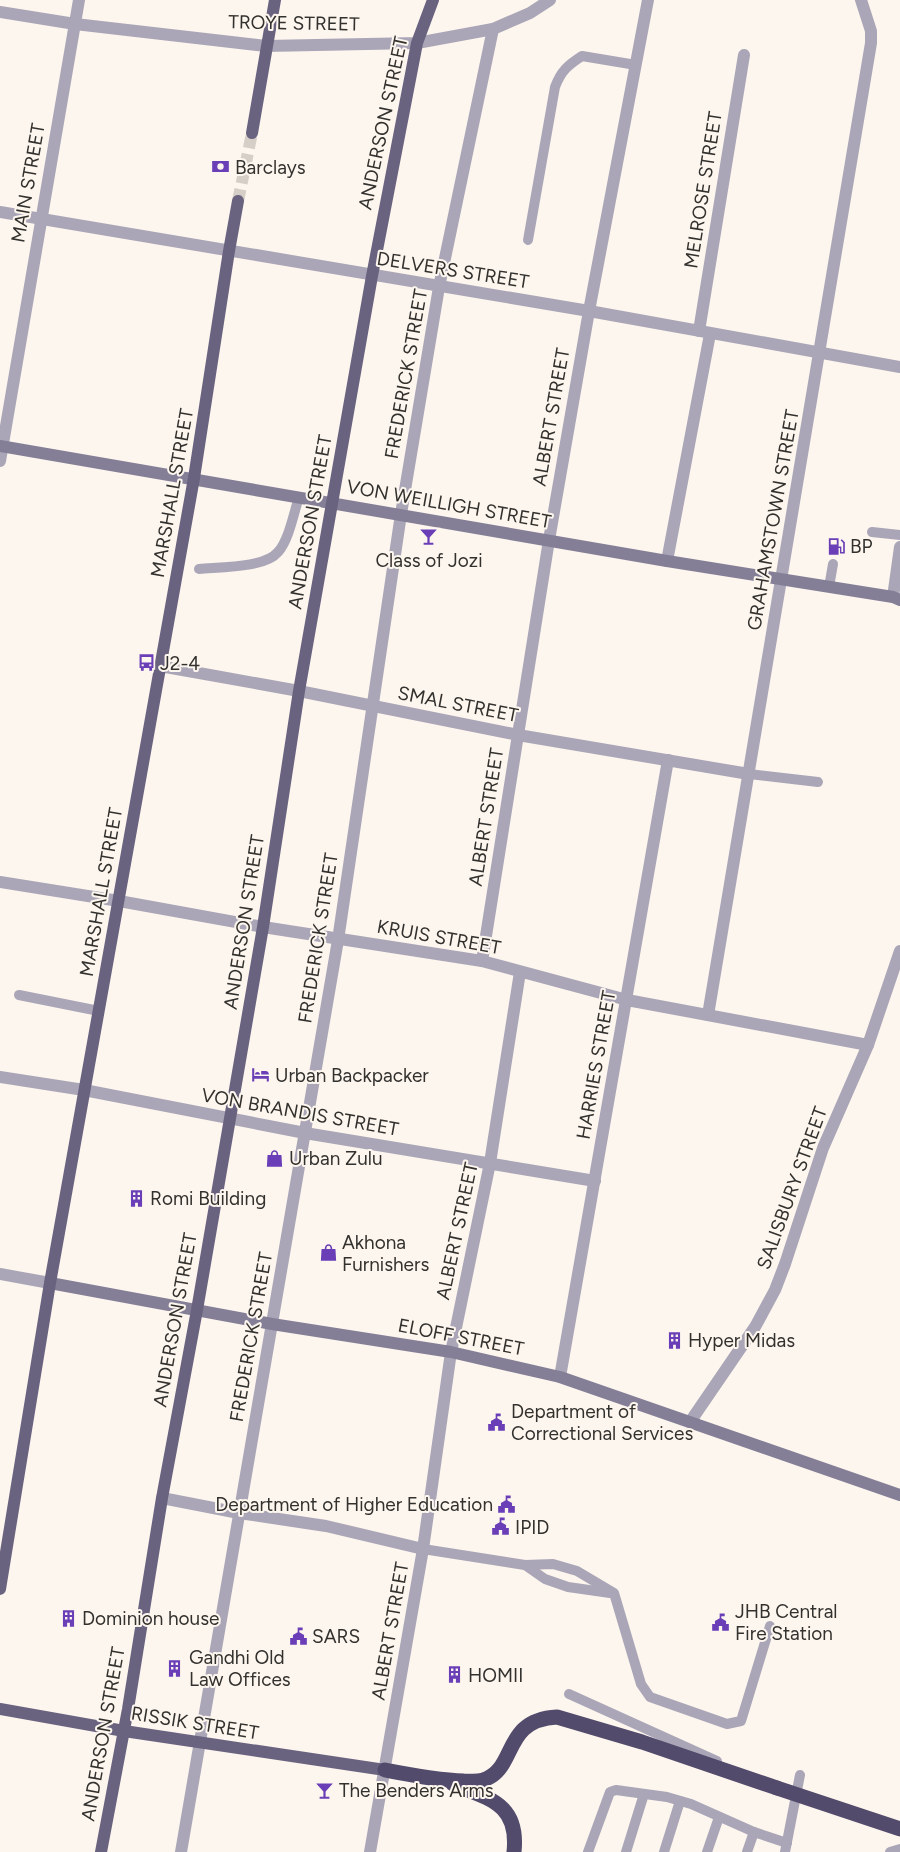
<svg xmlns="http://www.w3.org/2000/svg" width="900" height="1852" viewBox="0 0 900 1852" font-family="Figtree,sans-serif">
<rect width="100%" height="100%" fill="#fdf6ee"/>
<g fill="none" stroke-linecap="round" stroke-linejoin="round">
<!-- primary-tunnel -->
<polyline stroke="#d5cfc8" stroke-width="12" stroke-dasharray="12 6" stroke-linecap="butt" points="238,201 252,133"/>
<!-- lane -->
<g stroke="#aaa6b7" stroke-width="10">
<path d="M528,240L555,87C561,71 568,65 582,56L636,65"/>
<polyline points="872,532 900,535"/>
<path d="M199,569C220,567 265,568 278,552C289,540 294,512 299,497"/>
<polyline points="829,587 833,564"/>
<polyline points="749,774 818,782"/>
<polyline points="19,995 99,1011"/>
<polyline points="423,1549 525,1565 553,1564 577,1571 614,1593 641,1684 650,1697 727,1724 741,1721 770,1626"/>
<polyline points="525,1565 545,1579 568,1587 610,1593"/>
<polyline points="569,1694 717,1761"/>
<polyline points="588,1852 610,1792 616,1790 667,1797 691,1804 754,1832 787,1843"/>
<polyline points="626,1852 644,1794"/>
<polyline points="664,1852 680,1801"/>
<polyline points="707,1852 719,1817"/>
<polyline points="747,1852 754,1832"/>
<polyline points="785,1852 800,1775"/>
<polyline points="890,1852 900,1849"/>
</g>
<!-- street -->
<g stroke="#aaa6b7" stroke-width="12">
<polyline points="0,12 75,24 266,46 417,43 493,29 530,13 550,0"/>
<polyline points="0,212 589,311 900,367"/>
<polyline points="699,331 744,55"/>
<polyline points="0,461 79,0"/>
<polyline points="667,561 710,334"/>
<polyline points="893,597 900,547"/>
<polyline points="160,666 299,691 518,735 749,774"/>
<polyline points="0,882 119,901 263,927 482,961 627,1000 868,1045"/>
<polyline points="482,961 549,540 589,311 648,0"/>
<polyline points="708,1015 871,43 871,31 861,0"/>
<polyline points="0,1077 84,1090 305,1133 595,1181"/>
<polyline points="0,1274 50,1283"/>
<polyline points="560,1377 668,760"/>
<polyline points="690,1422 755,1327 775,1290 785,1264 823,1148 868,1045 900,951"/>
<polyline points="162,1498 239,1513 326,1526 423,1549"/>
<polyline points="181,1852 338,940 401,514 439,287 493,29"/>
<polyline points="370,1852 423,1549 451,1352 490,1163 520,972"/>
</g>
<!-- secondary -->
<g stroke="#847f97" stroke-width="12">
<polyline points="0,446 667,561 893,597 900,600"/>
<polyline points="50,1283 272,1324 451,1352 560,1377 900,1495"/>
</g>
<!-- primary -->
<g stroke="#6a6380" stroke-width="12">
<polyline points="252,133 275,0"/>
<polyline points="0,1589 50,1283 194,478 229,251 238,201"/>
<polyline points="0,1709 124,1731 385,1770"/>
<polyline points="101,1852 128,1709 162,1498 197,1310 263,927 299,691 372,276 417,43 433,0"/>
</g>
<!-- highway -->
<g stroke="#534b6c" stroke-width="15">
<path d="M385,1770C411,1775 437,1780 464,1781C470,1781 477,1782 483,1780C518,1769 501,1720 557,1717L642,1742L777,1788"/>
<path d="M453,1784C490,1799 519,1804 514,1852"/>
</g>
<!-- highway-bridge -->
<polyline stroke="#534b6c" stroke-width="15" points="777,1788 900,1829"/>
</g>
<!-- icons -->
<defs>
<symbol id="bank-bare" viewBox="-9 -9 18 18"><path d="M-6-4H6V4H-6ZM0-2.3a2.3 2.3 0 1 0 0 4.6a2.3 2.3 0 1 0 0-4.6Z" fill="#6a3eb6" stroke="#fdf6ee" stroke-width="2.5" paint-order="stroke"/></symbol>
<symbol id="bar-bare" viewBox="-9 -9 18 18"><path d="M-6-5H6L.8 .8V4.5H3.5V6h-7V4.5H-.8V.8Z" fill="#6a3eb6" stroke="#fdf6ee" stroke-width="2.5" paint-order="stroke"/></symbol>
<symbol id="fuel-bare" viewBox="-9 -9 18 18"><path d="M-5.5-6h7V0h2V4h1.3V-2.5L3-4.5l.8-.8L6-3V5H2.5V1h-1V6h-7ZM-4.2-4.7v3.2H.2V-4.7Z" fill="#6a3eb6" stroke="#fdf6ee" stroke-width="2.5" paint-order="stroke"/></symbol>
<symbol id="bus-bare" viewBox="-9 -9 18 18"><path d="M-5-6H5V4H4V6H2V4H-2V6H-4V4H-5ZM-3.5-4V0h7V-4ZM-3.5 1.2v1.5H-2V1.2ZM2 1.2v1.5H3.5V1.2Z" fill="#6a3eb6" stroke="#fdf6ee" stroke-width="2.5" paint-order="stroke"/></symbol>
<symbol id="hotel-bare" viewBox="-9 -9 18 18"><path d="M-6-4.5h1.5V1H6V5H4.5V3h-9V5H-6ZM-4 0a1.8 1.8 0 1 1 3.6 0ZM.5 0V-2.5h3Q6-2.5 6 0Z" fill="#6a3eb6" stroke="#fdf6ee" stroke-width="2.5" paint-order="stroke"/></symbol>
<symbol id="shop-bare" viewBox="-9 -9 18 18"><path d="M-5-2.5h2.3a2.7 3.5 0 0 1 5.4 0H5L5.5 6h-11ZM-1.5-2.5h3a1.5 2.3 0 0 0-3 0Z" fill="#6a3eb6" stroke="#fdf6ee" stroke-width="2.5" paint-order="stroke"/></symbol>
<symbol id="building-bare" viewBox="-9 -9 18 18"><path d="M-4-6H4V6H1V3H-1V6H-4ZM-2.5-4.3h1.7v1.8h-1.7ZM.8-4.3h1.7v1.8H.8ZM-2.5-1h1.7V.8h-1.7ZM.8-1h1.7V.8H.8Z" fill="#6a3eb6" stroke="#fdf6ee" stroke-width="2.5" paint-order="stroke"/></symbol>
<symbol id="civic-bare" viewBox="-9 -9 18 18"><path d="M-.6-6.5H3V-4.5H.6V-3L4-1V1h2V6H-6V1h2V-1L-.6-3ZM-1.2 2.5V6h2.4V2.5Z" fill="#6a3eb6" stroke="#fdf6ee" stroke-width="2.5" paint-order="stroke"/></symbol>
</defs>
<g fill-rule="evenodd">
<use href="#bank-bare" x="208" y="154" width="25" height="25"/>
<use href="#bar-bare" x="416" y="524" width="25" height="25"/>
<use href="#fuel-bare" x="824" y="534" width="25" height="25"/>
<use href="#bus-bare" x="134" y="650" width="25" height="25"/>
<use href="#hotel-bare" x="248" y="1062" width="25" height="25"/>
<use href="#shop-bare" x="262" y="1146" width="25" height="25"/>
<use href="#building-bare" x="124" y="1186" width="25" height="25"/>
<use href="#shop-bare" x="316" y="1240" width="25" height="25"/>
<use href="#building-bare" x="662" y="1328" width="25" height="25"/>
<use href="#civic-bare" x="484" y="1410" width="25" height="25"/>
<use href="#civic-bare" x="494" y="1492" width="25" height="25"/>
<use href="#civic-bare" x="488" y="1514" width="25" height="25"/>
<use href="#building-bare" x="56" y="1606" width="25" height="25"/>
<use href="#civic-bare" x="708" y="1610" width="25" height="25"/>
<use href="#civic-bare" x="286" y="1624" width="25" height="25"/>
<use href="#building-bare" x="162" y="1656" width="25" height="25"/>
<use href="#building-bare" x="442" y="1662" width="25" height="25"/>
<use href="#bar-bare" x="312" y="1778" width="25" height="25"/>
</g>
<g text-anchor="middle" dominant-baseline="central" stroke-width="4" stroke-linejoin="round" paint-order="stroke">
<!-- street labels -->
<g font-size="19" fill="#33312e" stroke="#fdf6ee">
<text transform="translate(294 23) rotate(1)">TROYE STREET</text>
<text transform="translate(383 123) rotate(-78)">ANDERSON STREET</text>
<text transform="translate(28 183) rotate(-80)">MAIN STREET</text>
<text transform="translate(703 190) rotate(-81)">MELROSE STREET</text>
<text transform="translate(453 270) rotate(9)">DELVERS STREET</text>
<text transform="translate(406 374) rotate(-80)">FREDERICK STREET</text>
<text transform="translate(551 417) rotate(-80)">ALBERT STREET</text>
<text transform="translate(172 493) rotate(-80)">MARSHALL STREET</text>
<text transform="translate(449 504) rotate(10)">VON WEILLIGH STREET</text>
<text transform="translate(773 520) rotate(-80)">GRAHAMSTOWN STREET</text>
<text transform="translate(310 522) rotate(-80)">ANDERSON STREET</text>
<text transform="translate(458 704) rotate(11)">SMAL STREET</text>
<text transform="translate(486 817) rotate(-81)">ALBERT STREET</text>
<text transform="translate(101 892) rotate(-80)">MARSHALL STREET</text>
<text transform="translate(244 922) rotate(-81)">ANDERSON STREET</text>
<text transform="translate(439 937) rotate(10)">KRUIS STREET</text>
<text transform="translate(318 938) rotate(-81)">FREDERICK STREET</text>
<text transform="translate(596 1065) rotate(-80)">HARRIES STREET</text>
<text transform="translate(300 1112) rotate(10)">VON BRANDIS STREET</text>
<text transform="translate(792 1188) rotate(-70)">SALISBURY STREET</text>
<text transform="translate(457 1231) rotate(-78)">ALBERT STREET</text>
<text transform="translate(175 1320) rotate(-80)">ANDERSON STREET</text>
<text transform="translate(251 1337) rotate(-80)">FREDERICK STREET</text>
<text transform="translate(461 1337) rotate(11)">ELOFF STREET</text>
<text transform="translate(390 1631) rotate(-80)">ALBERT STREET</text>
<text transform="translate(195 1723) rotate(9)">RISSIK STREET</text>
<text transform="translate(103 1734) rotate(-80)">ANDERSON STREET</text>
</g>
<!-- poi labels -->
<g font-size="19" fill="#33312e" stroke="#fdf6ee" text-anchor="start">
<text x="235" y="167">Barclays</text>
<text x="850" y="546">BP</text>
<text x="429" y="560" text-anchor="middle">Class of Jozi</text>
<text x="160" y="663">J2-4</text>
<text x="275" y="1075">Urban Backpacker</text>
<text x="289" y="1158">Urban Zulu</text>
<text x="150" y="1198">Romi Building</text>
<text x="342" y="1242">Akhona<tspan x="342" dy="22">Furnishers</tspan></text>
<text x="688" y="1340">Hyper Midas</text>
<text x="511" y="1411">Department of<tspan x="511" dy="22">Correctional Services</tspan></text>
<text x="493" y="1504" text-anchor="end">Department of Higher Education</text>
<text x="515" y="1527">IPID</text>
<text x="735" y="1611">JHB Central<tspan x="735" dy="22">Fire Station</tspan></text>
<text x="82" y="1618">Dominion house</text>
<text x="312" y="1636">SARS</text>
<text x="189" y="1657">Gandhi Old<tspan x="189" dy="22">Law Offices</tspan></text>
<text x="468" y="1675">HOMII</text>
<text x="339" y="1790">The Benders Arms</text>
</g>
</g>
</svg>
